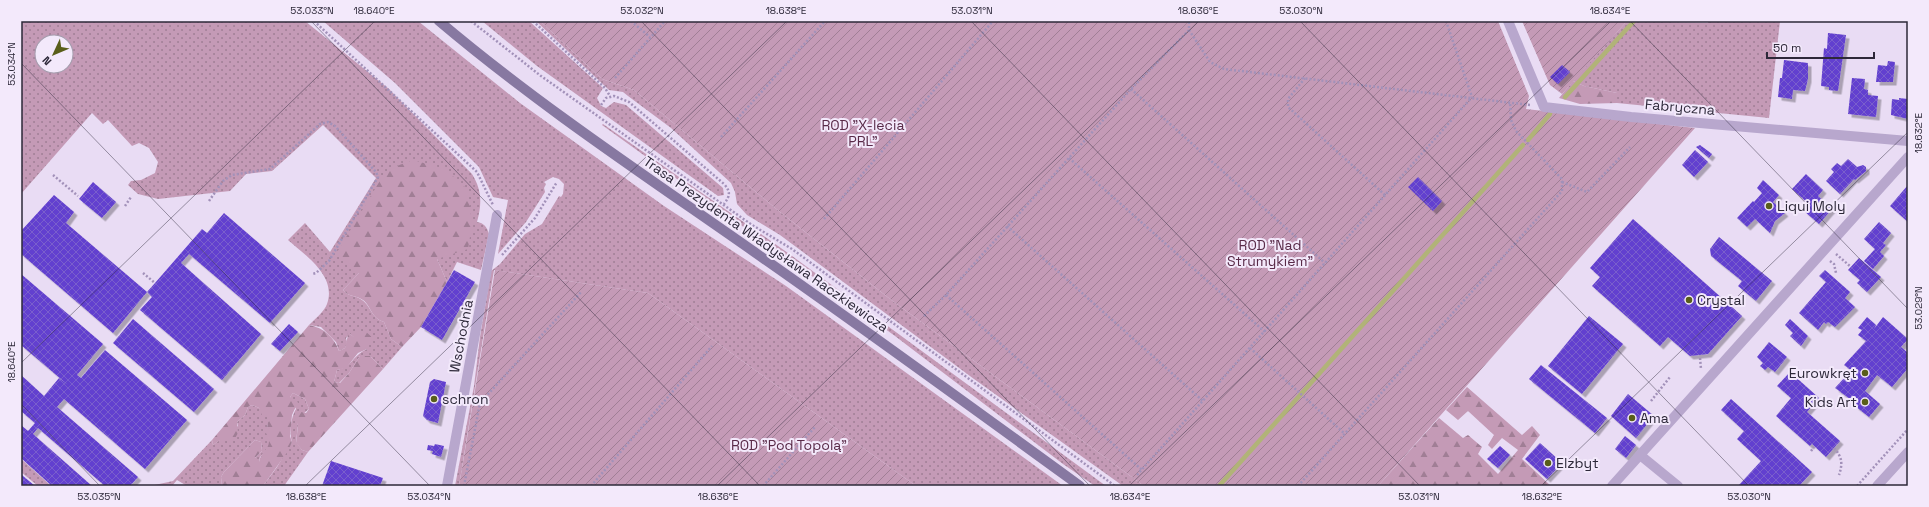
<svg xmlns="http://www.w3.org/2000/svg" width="1929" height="507" viewBox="0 0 1929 507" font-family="'Space Grotesk',sans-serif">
<defs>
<pattern id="grass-dots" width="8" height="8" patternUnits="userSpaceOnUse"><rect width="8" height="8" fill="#c49ab6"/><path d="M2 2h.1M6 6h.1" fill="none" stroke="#a07e95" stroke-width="1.8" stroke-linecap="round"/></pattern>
<pattern id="forest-firs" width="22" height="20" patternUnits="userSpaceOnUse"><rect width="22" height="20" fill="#c49ab6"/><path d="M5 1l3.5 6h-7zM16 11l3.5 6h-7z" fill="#a07e95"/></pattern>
<pattern id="garden-furrows" width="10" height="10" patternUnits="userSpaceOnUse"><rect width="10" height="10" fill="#c49ab6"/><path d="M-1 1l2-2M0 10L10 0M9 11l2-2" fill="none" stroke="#a07e95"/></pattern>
<pattern id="building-cross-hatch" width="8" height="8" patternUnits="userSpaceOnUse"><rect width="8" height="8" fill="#623fcf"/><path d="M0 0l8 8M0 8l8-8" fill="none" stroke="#7a5fcc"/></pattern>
<filter id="shadow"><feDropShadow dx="3.5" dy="3.5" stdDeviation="0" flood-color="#0004"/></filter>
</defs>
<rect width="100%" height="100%" fill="#e9dcf4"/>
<!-- grass -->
<g fill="url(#grass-dots)" fill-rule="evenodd">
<path d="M21,21H305L389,89L472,174C482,190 482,204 477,222C484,223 487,227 489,234L481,270L457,262L447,282L437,259L359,273L343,290C348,297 356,295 362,300C372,307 370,317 384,322L391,339L402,347L383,369L370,356H360L349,373L339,383L334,382L337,370C352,367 353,355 367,349L350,334L346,338L347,342L345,348L339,351L336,342L321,327L309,325C315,319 324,312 327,304C337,276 306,256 288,240L305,223L330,252L376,178L323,125L272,171L246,174L230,191L158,199L138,194L128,185L131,181L141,180L155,173L158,162L149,148L139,143L132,146L108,120L103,124L92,113L21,194ZM42,42H66V66H42Z"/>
<polygon points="323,21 418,21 520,103 664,206 786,286 1063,486 916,486 648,293 494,270 459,486 455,486 474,386 480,337 491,271 500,264 525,234 542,224 559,196 561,197 563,194 564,184 559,179 553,177 544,182 546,184 544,188 545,192 526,222 498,254 508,200 493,197 479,167 395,83"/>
<polygon points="482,21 529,21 603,88 597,98 601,106 606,108 614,102 626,105 723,188 724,195 718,196 537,66"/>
<polygon points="540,21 602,79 634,90 780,212 890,299 1144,486 1123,486 974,379 780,235 747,215 737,204 735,192 731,183 671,128 628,96 623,92 609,90 537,22"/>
<polygon points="1627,21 1708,23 1708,21 1780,21 1769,118 1617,103 1617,93 1584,86 1573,81"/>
<polygon points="603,124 788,253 1106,486 1095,486 1063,464 895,336 602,125"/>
<path d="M293,393L305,399L309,409L296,420L298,425L296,442L302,450L308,452L284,486H263L277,467L292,442C289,432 291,417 296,409L290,397Z"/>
<polygon points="252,405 259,408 270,417 267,427 269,438 269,447 260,457 259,462 255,462 255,458 262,451 261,442 255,440 224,472 221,477 222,486 187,486 177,480 172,486 150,486 173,481 212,440 213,445 238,426 237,422 245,415 248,407"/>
<polygon points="21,459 51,486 38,486 21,472"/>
</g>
<!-- forest -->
<g fill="url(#forest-firs)">
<polygon points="1573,81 1584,86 1617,93 1617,103 1580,104 1559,98"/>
<path d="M413,160L445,169L468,190L472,224L468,249L437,259L447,282L421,327L402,347L391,339L384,322C370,317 372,307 363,300C356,295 348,297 343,290L359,273L336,254L384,174L394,167Z"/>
<path d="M309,325C324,328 334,337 339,351L345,348L348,335L346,326H349L350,334L354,337L357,331H365L373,338L367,349L358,353L346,368L337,370L334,382L340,383L349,373L360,356H370L383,369L308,452L302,450L296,443L298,425L295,420L301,412L306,413L309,409L305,399L293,393L290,397L298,402L292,415L290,436L292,442L288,451L263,486H222L221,477L224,472L255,440L261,442L262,451L255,458V462H259C261,449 275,448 266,433L269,417L262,415L259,408L252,405L248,407L245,415L237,422L238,433L234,440H220L213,445L212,440Z"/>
<polygon points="1467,387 1522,435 1532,426 1540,435 1522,459 1551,486 1378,486 1439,418 1463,438 1468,435 1482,447 1478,454 1498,474 1518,450 1502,438 1492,449 1488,445 1494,435 1468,411 1458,420 1446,410"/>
</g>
<!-- garden -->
<g fill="url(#garden-furrows)">
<polygon points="540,21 1498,21 1529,96 1526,109 1695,128 1378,486 1144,486 890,299 780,212 634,90 602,79"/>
<polygon points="1522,21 1627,21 1562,94 1550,85"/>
<polygon points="495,270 648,293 916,486 459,486"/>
</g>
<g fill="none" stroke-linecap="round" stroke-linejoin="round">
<!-- stream -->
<g stroke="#b1b378" stroke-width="4.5">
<polyline points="1565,97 1634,21"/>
<polyline points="1528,140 1550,114"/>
<polyline points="1219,486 1523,145"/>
</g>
</g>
<!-- building -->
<g fill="url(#building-cross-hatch)" filter="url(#shadow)">
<polygon points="1828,33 1846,35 1838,91 1829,90 1829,87 1821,86 1824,48 1827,49"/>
<polygon points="1784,60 1808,63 1808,79 1805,91 1793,90 1792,99 1778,97 1780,78 1782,78"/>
<polygon points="1888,61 1895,62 1893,82 1876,82 1878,65 1887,66"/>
<polygon points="1562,65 1570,72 1558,84 1550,77"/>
<polygon points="1852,78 1865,79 1864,89 1868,90 1868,95 1878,96 1876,117 1848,114"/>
<polygon points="1899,98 1908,99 1908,119 1891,115 1892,99 1899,100"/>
<polygon points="1700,145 1712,154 1709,158 1696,147"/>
<polygon points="1695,150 1708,162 1694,177 1682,165"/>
<polygon points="1848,159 1857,167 1863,165 1866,167 1866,171 1855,180 1854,179 1840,194 1826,181 1834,172 1831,169 1837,163 1841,166"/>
<polygon points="1806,174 1823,190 1818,196 1832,209 1819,224 1804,211 1810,205 1792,189"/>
<polygon points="1418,177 1442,201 1433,211 1408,187"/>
<polygon points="1763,180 1779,195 1773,202 1785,213 1775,221 1770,233 1755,219 1747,227 1737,218 1753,201 1754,202 1762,193 1757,188"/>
<polygon points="93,182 116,202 102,218 79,199"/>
<polygon points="1908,185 1908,222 1890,206"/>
<polygon points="54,195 74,212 66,223 147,292 113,333 21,254 21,231"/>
<polygon points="224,213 305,283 270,323 189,254 181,263 261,334 222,380 140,310 152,297 147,292 155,283 202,229 207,233"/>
<polygon points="1633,219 1742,316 1708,354 1690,356 1668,337 1660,346 1592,286 1600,277 1590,268"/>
<polygon points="1879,222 1891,233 1883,243 1886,245 1880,252 1884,256 1873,269 1864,261 1875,249 1864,239"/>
<polygon points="1719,237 1772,281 1756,301 1738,286 1742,281 1711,256 1710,249"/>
<polygon points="1859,258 1881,277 1867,292 1857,283 1860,280 1848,270"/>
<polygon points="454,270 475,282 442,340 421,327"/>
<polygon points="1825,270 1850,292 1845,298 1855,307 1835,327 1828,322 1826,324 1824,322 1818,330 1799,313 1826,282 1819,276"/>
<polygon points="21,274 103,344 77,375 81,378 105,350 187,420 145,469 64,399 57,407 138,477 130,486 105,486 38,428 33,434 92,486 52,486 21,458 21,425 28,431 35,423 21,411 21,375 44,396 59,378 68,385 21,345"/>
<polygon points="1589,316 1623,344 1582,394 1548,366"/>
<polygon points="1867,317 1876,325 1874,329 1883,317 1908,339 1901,347 1908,353 1908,368 1892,387 1877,375 1865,391 1880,404 1869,417 1855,406 1857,404 1835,388 1847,375 1849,377 1853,372 1844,365 1866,341 1869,343 1858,335 1862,330 1858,328"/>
<polygon points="133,319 214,389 194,412 113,343"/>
<polygon points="1790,319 1808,336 1801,346 1790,336 1793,333 1785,325"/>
<polygon points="289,324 298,332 280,351 271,344"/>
<polygon points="1769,342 1787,357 1775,372 1768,367 1765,370 1760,366 1763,363 1757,357"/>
<polygon points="1541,365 1607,418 1595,433 1529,379"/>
<polygon points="1790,372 1819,398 1807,412 1840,441 1826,457 1812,444 1810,446 1776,416 1791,398 1777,386"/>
<polygon points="434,379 446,382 438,423 427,420 423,416 430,382"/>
<polygon points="1628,394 1654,416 1636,438 1611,416"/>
<polygon points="1731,399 1812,472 1799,486 1738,486 1761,461 1737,439 1744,431 1721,410"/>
<polygon points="1625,436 1636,445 1626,458 1615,449"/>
<polygon points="1540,443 1562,463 1547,479 1525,459"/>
<polygon points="435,444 444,446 441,457 432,454 433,451 427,450 428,445 434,446"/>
<polygon points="1500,446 1510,455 1498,468 1487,459"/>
<polygon points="331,461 383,478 380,486 322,486"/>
<polygon points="21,474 23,476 35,486 21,486"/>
</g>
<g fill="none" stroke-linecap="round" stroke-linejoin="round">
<!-- path -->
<g stroke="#a291b9" stroke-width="2.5" stroke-dasharray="2 2" stroke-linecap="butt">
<polyline points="314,21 477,172 493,205"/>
<polyline points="471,21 541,76 752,225 792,249 1115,486"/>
<polyline points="533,21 605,88 610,96"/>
<polyline points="631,21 650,37"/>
<polyline points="1446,21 1472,97"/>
<polyline points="1189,30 1210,62 1224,69 1530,105"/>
<polyline points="615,78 665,21"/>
<polyline points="1305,78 1288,99 1288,107 1385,195"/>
<polyline points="1131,89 1325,263"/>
<path d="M601,105L606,98L614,96L629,102L724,184C731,192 730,196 724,204"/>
<polyline points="721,137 825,21"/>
<polyline points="1069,158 1265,332"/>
<polyline points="53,175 78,196"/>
<polyline points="1562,182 1587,192 1630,147"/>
<polyline points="209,201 223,181 232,175 270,169 320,124 328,122 335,126 376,172 378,177 329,261 316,273 312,274"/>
<polyline points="125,206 131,197"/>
<polyline points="824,219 993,21"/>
<polyline points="1007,226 1203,401"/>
<polyline points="1836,254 1851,267"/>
<polyline points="502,255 535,218 557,182"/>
<polyline points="1830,261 1834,264 1836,273"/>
<polyline points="143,273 155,283"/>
<polyline points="946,295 1142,470"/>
<polyline points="924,316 946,295 1131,89 1189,30 1189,21"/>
<polyline points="1903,345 1905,346 1908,343"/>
<polyline points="1250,348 1345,434"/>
<polyline points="1908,348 1908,350"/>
<polyline points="1700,358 1701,369"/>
<polyline points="1651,401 1670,377"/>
<path d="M1834,448C1842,457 1843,463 1839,475"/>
<polyline points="1811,451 1814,447"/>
<polyline points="1137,475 1472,97"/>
<polyline points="464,486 480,403 582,291"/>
<polyline points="591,486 712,346"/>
<polyline points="763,486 815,427"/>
<polyline points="1298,486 1562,191 1562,182 1561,178 1516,131 1511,120 1510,102"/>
<polyline points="1857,486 1908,429"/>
<polyline points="1907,486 1908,485"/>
</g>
<!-- minor -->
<g stroke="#b8a7cd" stroke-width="10">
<polyline points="1508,21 1544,107 1631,117 1908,141"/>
<polyline points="1640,455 1678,486"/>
<polyline points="447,486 497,215"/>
<polyline points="1612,486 1908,157"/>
</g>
<!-- tertiary -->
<polyline stroke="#b8a7cd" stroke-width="10" points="1877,486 1908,452"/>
<!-- secondary -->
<path stroke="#8778a1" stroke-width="10" d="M439,21C543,109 658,184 770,263C874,336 977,411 1080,486"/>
</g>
<!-- ticks -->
<path fill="none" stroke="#2d2839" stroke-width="1" stroke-opacity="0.45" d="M311,21L760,486M641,21L1090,486M971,21L1420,486M1300,21L1749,486M1630,21L1908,309M21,63L430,486M21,363L375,21M21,404L100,486M305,486L787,21M717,486L1199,21M1129,486L1611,21M1541,486L1908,132"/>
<!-- markers -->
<g fill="#595e1a" stroke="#f3e9fb" stroke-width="1.5">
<circle cx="1769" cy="206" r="4"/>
<circle cx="1689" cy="300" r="4"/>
<circle cx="1865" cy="373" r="4"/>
<circle cx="434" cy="399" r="4"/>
<circle cx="1865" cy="402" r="4"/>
<circle cx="1632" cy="418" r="4"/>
<circle cx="1548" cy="463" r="4"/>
</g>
<g text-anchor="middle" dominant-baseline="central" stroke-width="4" stroke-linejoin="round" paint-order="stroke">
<!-- street labels -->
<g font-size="14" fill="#2d2839" stroke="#f3e9fb">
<text transform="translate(1680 107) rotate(5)">Fabryczna</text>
<text transform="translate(766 244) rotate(35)">Trasa Prezydenta Władysława Raczkiewicza</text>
<text transform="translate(461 336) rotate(-79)">Wschodnia</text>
</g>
<!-- park labels -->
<g font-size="14" fill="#592a48" stroke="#f3e9fb">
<text x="863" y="125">ROD "X-lecia<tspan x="863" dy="16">PRL"</tspan></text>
<text x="1270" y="245">ROD "Nad<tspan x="1270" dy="16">Strumykiem"</tspan></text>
<text x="789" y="445">ROD "Pod Topolą"</text>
</g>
<!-- poi labels -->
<g font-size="14" fill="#2d2839" stroke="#f3e9fb" text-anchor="start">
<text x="1777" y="206">Liqui Moly</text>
<text x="1697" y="300">Crystal</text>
<text x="1857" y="373" text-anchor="end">Eurowkręt</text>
<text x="442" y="399">schron</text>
<text x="1857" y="402" text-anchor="end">Kids Art</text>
<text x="1640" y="418">Ama</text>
<text x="1556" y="463">Elzbyt</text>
</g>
</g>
<!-- border -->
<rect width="1929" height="507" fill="none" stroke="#f3e9fb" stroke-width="44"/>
<!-- north arrow -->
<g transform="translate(54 54) rotate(226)"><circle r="19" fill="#f3e9fb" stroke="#a49cad"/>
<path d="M0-3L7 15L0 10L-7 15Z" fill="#595e1a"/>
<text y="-6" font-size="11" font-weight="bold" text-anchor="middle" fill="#2d2839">N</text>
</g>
<!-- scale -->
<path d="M1767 52v6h107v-6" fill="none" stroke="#2d2839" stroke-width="2"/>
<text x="1773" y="52" font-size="12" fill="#2d2839" stroke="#f3e9fb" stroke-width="3" paint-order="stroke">50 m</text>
<rect x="22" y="22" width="1885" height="463" fill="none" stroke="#2d2839" stroke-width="1.5"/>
<g font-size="10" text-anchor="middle" fill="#2d2839">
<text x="312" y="14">53.033°N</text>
<text x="374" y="14">18.640°E</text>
<text x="642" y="14">53.032°N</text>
<text x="786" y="14">18.638°E</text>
<text x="972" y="14">53.031°N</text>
<text x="1198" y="14">18.636°E</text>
<text x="1301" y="14">53.030°N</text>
<text x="1610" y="14">18.634°E</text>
<text transform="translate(11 64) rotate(-90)" y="4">53.034°N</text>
<text transform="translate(1918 133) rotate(-90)" y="4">18.632°E</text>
<text transform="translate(1918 308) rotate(-90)" y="4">53.029°N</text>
<text transform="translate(11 362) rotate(-90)" y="4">18.640°E</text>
<text x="99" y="500">53.035°N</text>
<text x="306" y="500">18.638°E</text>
<text x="429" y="500">53.034°N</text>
<text x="718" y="500">18.636°E</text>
<text x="1130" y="500">18.634°E</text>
<text x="1419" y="500">53.031°N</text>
<text x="1542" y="500">18.632°E</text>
<text x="1749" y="500">53.030°N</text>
</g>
</svg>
